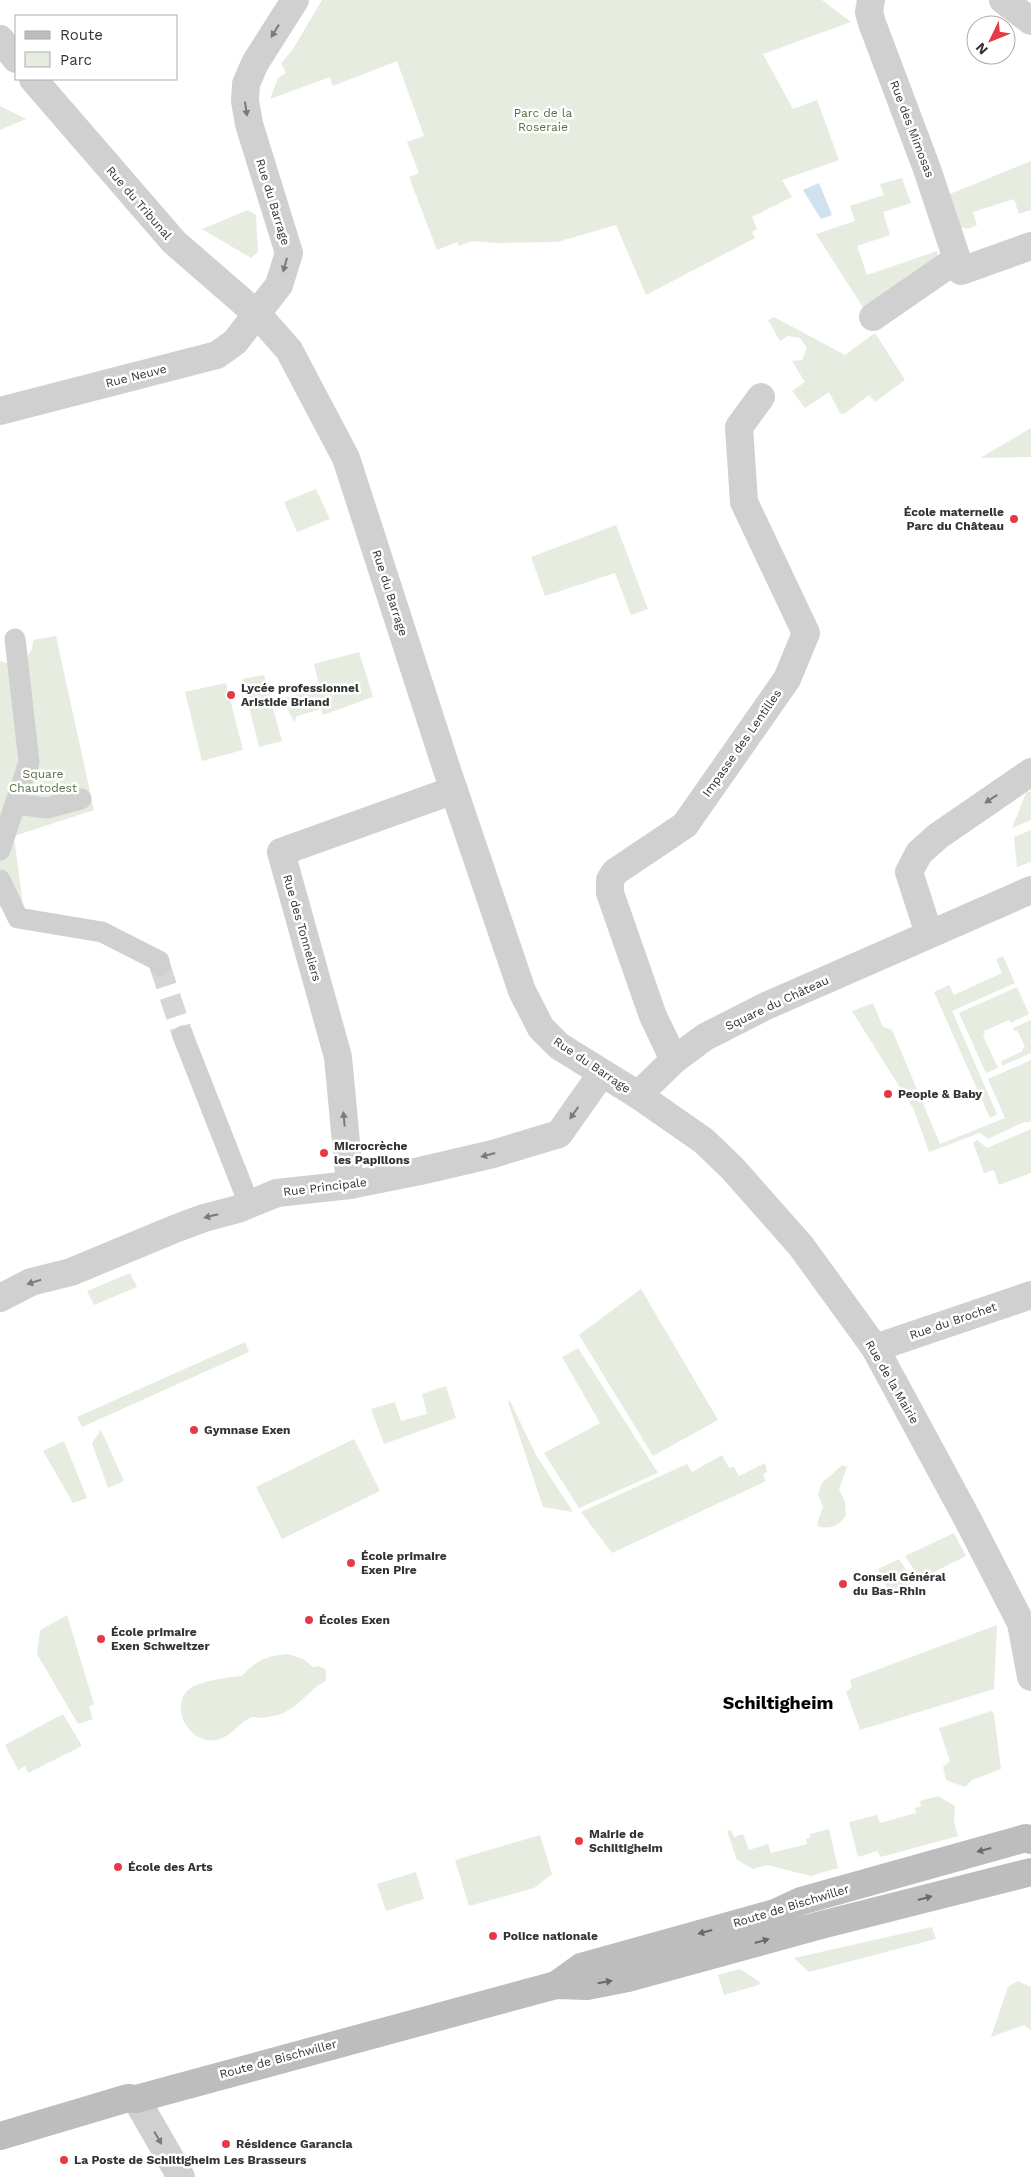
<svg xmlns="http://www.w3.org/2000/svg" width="1031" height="2177" viewBox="0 0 1031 2177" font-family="'Work Sans',sans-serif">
<rect width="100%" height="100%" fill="#fff"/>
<!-- green -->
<g fill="#e6ecdf">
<polygon points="322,0 822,0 851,22 763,54 793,109 817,100 839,160 782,180 792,197 752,217 757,229 752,232 755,238 646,295 616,225 557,242 496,243 472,241 459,246 457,242 437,250 409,177 419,173 407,142 424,136 397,61 333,86 330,77 270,99 278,78 286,73 281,63 293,49"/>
<polygon points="0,106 26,119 0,130"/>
<polygon points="1031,161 1031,212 1030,210 1019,214 1014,199 973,212 977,225 968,229 959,227 950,194"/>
<polygon points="902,178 911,203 883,212 890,235 857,246 867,275 937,251 938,257 864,309 816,234 855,221 850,206 884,195 880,184"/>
<polygon points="248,210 256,215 258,252 251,258 202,229"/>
<polygon points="774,317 845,355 875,333 905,380 875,402 869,395 844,414 840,413 829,392 805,408 792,391 805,382 792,361 802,360 807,348 800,338 788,336 780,341 768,320"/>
<polygon points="1031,428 1031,457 980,458"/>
<polygon points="316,489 330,519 297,532 284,502"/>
<polygon points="616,525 648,609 631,615 615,573 545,596 531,557"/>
<polygon points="56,636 94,810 14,836 23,906 4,913 0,906 0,661 11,664 24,662 32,649 33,640"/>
<polygon points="359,652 373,697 323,715 321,709 297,716 294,722 282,698 320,689 314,664"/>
<polygon points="264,675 282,741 259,747 242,679"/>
<polygon points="226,683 243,750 202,761 185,692"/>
<polygon points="1031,791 1031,820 1012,828 1026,793"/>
<polygon points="1031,830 1031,862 1017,867 1014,837"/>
<polygon points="1003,956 1015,983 952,1011 997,1114 990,1118 934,992 949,985 954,995 1002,973 996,959"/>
<polygon points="1017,987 1029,1014 1011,1023 1009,1020 984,1031 985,1034 983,1036 998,1068 986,1073 959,1013"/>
<polygon points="873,1003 883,1027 892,1030 940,1144 1005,1118 988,1079 1031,1060 1031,1122 1024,1122 988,1139 980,1133 929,1152 914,1110 852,1011"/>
<polygon points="1031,1020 1031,1053 1002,1066 1001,1061 1023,1051 1022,1049 1025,1047 1017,1030 1015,1031 1013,1028"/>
<polygon points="1031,1129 1031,1173 999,1185 994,1170 984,1173 973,1143 977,1140 987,1148"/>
<polygon points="130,1273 137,1287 94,1305 87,1291"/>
<polygon points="641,1289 718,1420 653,1456 579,1335"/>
<polygon points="245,1342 249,1352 82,1427 77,1417"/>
<polygon points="578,1348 658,1473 579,1508 544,1453 600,1423 562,1357"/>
<polygon points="446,1386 456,1418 384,1444 371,1409 395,1402 401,1421 427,1414 422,1394"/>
<polygon points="510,1401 536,1455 573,1512 543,1507 508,1402"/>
<polygon points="101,1430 124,1481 108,1488 92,1443"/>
<polygon points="354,1439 380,1491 282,1539 256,1487"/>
<polygon points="64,1441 87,1498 73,1503 43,1451"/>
<polygon points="722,1455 729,1468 734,1467 739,1476 765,1463 767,1472 763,1475 766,1481 612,1553 581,1512 687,1464 692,1472"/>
<path d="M842,1465L847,1467L839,1489L845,1502L846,1515C840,1526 831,1529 819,1527L817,1524L823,1507L818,1494L822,1483Z"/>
<polygon points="954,1533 966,1556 920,1579 905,1556"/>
<polygon points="899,1559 914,1582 890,1594 878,1569"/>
<polygon points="67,1615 94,1704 89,1707 93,1719 78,1724 37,1654 40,1630"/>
<polygon points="997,1625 994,1689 860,1730 846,1692 852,1687 850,1680"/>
<path d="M288,1654L303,1659L313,1667L319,1666L326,1670V1681C312,1687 302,1703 287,1711C280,1715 270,1717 262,1718C258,1718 253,1716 250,1718C238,1723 232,1737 216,1740C191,1745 170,1710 187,1691C197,1681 228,1677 242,1676C255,1661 268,1655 288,1654Z"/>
<polygon points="991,1711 994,1714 1001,1769 972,1780 965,1787 946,1780 943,1767 950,1761 939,1728"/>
<polygon points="63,1714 82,1746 28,1773 25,1766 18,1770 5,1745"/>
<polygon points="938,1796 955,1806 954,1822 958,1836 881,1857 877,1851 858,1857 849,1822 877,1815 880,1823 916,1813 915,1808 921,1806 920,1801"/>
<polygon points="829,1829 838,1868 811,1876 767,1865 753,1869 737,1860 727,1831 731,1830 734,1837 743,1834 749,1850 768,1844 771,1853 807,1844 806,1839 810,1838 810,1834"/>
<polygon points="540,1835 552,1874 534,1888 469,1906 455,1860"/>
<polygon points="416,1872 424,1899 386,1911 377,1884"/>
<polygon points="932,1927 936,1939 809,1972 794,1958"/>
<polygon points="740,1969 760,1982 759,1985 724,1995 718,1975"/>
<polygon points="1018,1981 1031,1987 1031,2030 1024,2025 991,2037 1008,1987"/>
</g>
<!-- water -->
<polygon fill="#cfe2ee" points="819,183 832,215 821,219 803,190"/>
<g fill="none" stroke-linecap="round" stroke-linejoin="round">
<!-- pedestrian-tunnel -->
<polyline stroke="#d6d6d6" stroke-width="21" stroke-dasharray="21 11" stroke-linecap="butt" points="160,966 183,1036"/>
<!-- pedestrian -->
<g stroke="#d0d0d0" stroke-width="21">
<polyline points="15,804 47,808 81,799"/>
<polyline points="0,850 29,762 15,639"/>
<polyline points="0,880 18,918 102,932 159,961 160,966"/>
<polyline points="183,1036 249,1204"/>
</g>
<!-- minor -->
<g stroke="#d0d0d0" stroke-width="28">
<polyline points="871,0 869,12 872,23 927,169 961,271 1031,246"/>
<polyline points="1003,0 1031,21"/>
<polyline points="873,317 957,259"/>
<polyline points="0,411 217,355 235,342 279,285 289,253 249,124 245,101 246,84 255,63 295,0"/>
<polyline points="929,934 909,872 919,853 938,836 1031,772"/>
<polyline points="674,1060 653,1016 610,893 610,880 615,872 685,825 787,679 806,633 744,502 739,427 761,397"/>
<polyline points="350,1185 338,1057 281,852 454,790"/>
<polyline points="0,1298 31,1282 71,1272 177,1228 204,1218 238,1209 277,1193 350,1185 420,1171 493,1154 559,1134 602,1073"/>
<polyline points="875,1348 1031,1295"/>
<polyline points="136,2099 181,2177"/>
</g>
<!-- tertiary -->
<g stroke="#d0d0d0" stroke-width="28">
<polyline points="0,39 16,59"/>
<polyline points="33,79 174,242 258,315 289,350 346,458 446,767 522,991 541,1028 559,1046 638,1095 704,1141 733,1169 801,1246 875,1348 968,1520 1021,1623 1031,1677"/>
<polyline points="638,1095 674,1060 705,1037 766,1006 1031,890"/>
</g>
<!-- secondary -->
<g stroke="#bdbdbd" stroke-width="28">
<polyline points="556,1985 581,1967 775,1913 801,1901 1026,1838 1031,1840"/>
<polyline points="0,2136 128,2098 136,2099 556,1985 587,1986 628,1978 821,1925 1031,1872"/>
</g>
</g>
<!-- one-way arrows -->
<defs><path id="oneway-solid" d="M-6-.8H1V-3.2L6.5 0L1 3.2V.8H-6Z" transform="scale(1.25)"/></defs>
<g fill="#7a7a7a">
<use href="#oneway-solid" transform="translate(275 31) rotate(122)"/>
<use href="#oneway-solid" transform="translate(246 109) rotate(82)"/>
<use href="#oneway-solid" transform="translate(285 265) rotate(106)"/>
<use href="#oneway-solid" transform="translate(991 799) rotate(146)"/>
<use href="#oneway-solid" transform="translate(574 1113) rotate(125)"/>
<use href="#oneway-solid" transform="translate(344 1119) rotate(-95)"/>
<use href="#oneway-solid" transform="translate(488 1155) rotate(165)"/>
<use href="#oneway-solid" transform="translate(211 1216) rotate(166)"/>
<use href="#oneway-solid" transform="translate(34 1282) rotate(162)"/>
<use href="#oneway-solid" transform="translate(158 2138) rotate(60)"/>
</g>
<g fill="#6a6a6a">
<use href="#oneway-solid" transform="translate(984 1850) rotate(165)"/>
<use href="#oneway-solid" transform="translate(925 1898) rotate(-15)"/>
<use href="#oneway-solid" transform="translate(705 1932) rotate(165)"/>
<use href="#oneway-solid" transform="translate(762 1941) rotate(-16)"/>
<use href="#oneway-solid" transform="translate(605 1982) rotate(-10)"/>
</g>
<!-- markers -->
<g fill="#e63946" stroke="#fff" stroke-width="2">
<circle cx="1014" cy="519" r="5"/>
<circle cx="231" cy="695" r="5"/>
<circle cx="888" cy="1094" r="5"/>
<circle cx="324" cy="1153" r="5"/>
<circle cx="194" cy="1430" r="5"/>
<circle cx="351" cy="1563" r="5"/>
<circle cx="843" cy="1584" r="5"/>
<circle cx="309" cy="1620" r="5"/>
<circle cx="101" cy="1639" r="5"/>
<circle cx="579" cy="1841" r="5"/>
<circle cx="118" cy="1867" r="5"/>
<circle cx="493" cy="1936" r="5"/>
<circle cx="226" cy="2144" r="5"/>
<circle cx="64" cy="2160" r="5"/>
</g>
<g text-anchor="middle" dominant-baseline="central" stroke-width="5" stroke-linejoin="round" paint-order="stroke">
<!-- park labels -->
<g font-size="12" fill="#56703f" stroke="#fff">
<text x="543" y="113">Parc de la<tspan x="543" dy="14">Roseraie</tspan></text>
<text x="43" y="774">Square<tspan x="43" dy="14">Chautodest</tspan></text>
</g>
<!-- street labels -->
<g font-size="12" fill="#333" stroke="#fff">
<text transform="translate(912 129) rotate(69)">Rue des Mimosas</text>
<text transform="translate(273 202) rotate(73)">Rue du Barrage</text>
<text transform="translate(139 203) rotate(49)">Rue du Tribunal</text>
<text transform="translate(136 376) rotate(-14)">Rue Neuve</text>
<text transform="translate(390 593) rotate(72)">Rue du Barrage</text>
<text transform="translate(742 743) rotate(-55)">Impasse des Lentilles</text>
<text transform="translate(302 928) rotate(74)">Rue des Tonneliers</text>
<text transform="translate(777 1003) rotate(-25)">Square du Château</text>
<text transform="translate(592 1065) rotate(34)">Rue du Barrage</text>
<text transform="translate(325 1187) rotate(-7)">Rue Principale</text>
<text transform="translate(953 1321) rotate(-19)">Rue du Brochet</text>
<text transform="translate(892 1382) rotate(60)">Rue de la Mairie</text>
<text transform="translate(791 1906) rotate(-17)">Route de Bischwiller</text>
<text transform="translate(278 2059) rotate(-15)">Route de Bischwiller</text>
</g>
<!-- poi labels -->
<g font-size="12" font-weight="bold" fill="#333" stroke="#fff" text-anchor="start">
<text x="1004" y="512" text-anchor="end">École maternelle<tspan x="1004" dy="14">Parc du Château</tspan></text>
<text x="241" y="688">Lycée professionnel<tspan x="241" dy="14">Aristide Briand</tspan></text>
<text x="898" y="1094">People &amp; Baby</text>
<text x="334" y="1146">Microcrèche<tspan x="334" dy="14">les Papillons</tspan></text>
<text x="204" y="1430">Gymnase Exen</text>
<text x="361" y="1556">École primaire<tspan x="361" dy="14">Exen Pire</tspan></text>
<text x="853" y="1577">Conseil Général<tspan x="853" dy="14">du Bas-Rhin</tspan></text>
<text x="319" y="1620">Écoles Exen</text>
<text x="111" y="1632">École primaire<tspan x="111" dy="14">Exen Schweitzer</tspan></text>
<text x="589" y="1834">Mairie de<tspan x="589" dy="14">Schiltigheim</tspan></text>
<text x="128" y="1867">École des Arts</text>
<text x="503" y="1936">Police nationale</text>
<text x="236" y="2144">Résidence Garancia</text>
<text x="74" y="2160">La Poste de Schiltigheim Les Brasseurs</text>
</g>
<!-- district labels -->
<g font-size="18" font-weight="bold" fill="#000" stroke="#fff">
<text x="778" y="1702">Schiltigheim</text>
</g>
</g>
<!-- legend -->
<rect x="15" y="15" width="162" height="65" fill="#ffffff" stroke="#adadad"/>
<rect x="25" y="31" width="25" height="8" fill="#bdbdbd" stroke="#adadad"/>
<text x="60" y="40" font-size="15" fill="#333333">Route</text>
<rect x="25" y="52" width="25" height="15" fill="#e6ecdf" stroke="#adadad"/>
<text x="60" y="65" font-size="15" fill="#333333">Parc</text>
<!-- north arrow -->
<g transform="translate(991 40) rotate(227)"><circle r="24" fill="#ffffff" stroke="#adadad"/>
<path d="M0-4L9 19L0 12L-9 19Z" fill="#e63946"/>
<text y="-8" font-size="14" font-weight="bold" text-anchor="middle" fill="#333333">N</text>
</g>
</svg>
